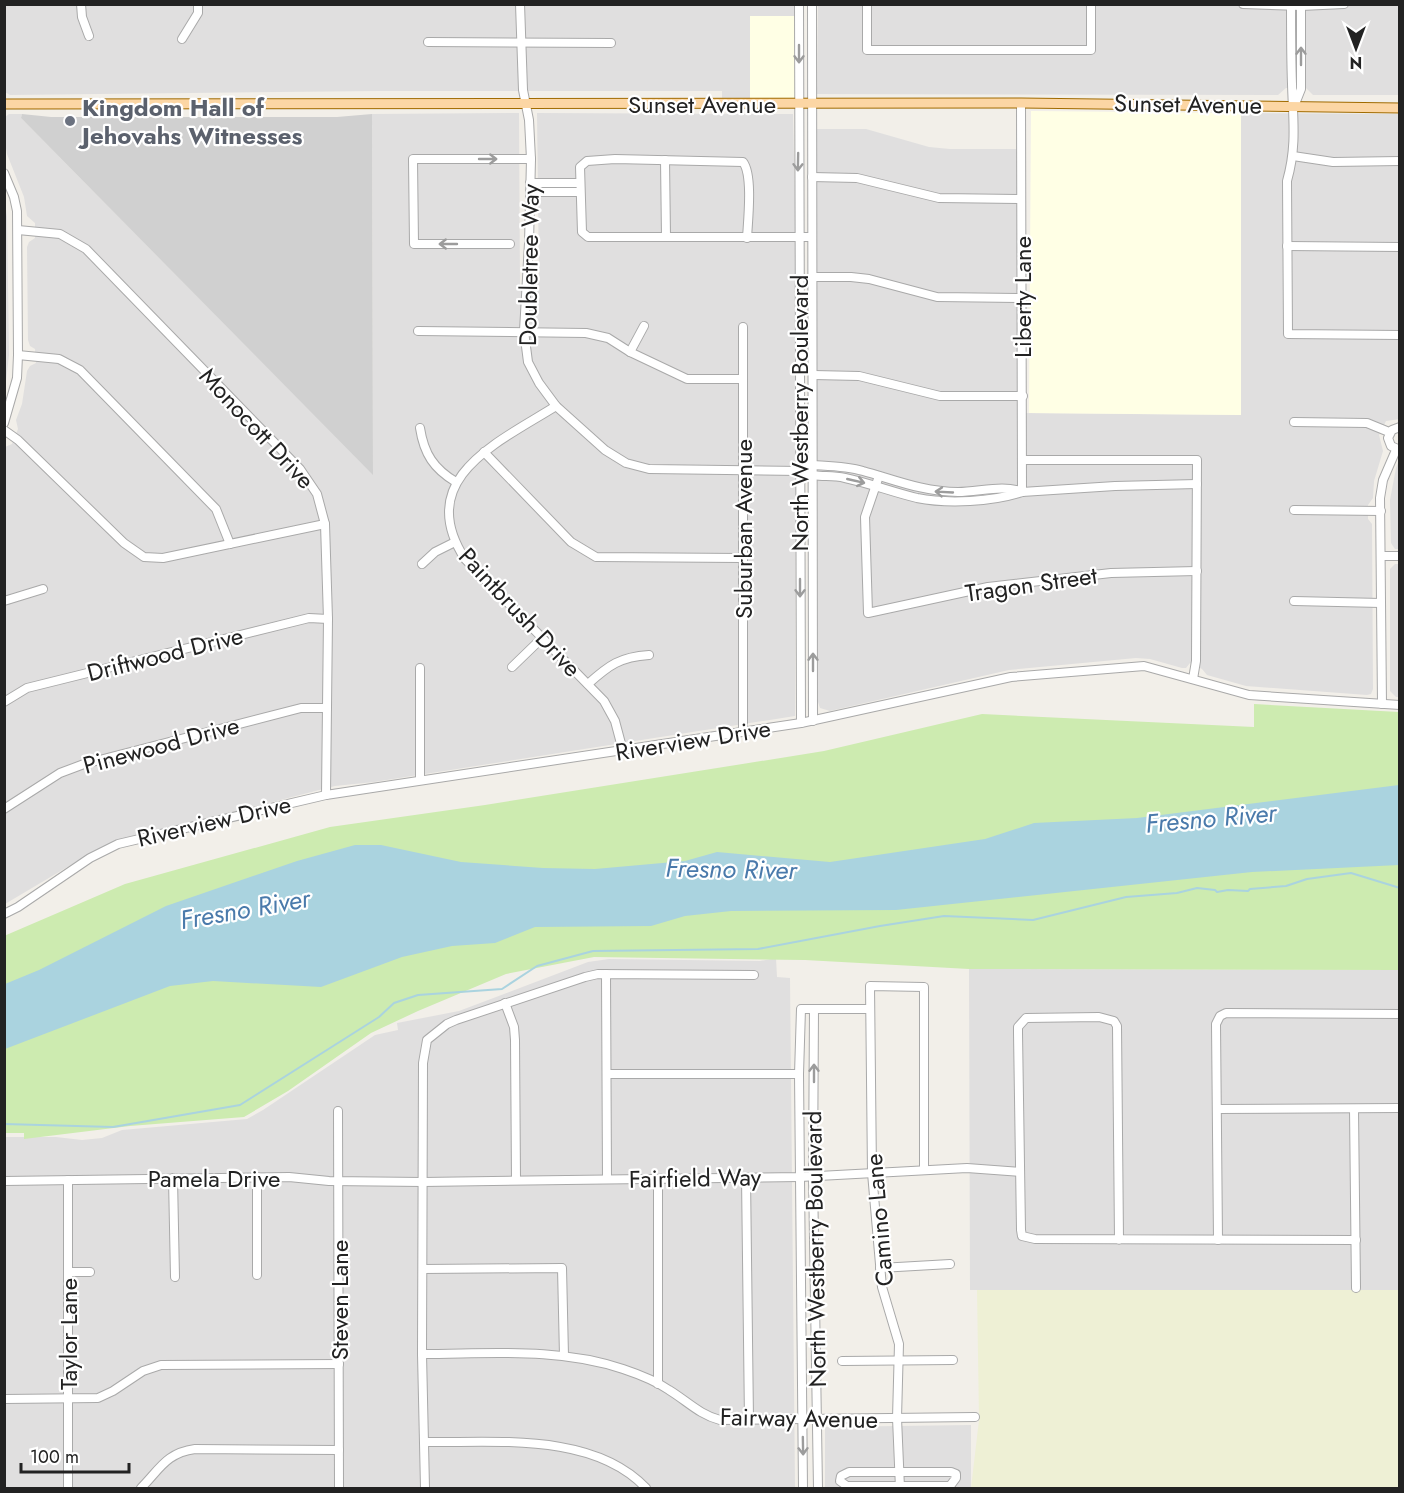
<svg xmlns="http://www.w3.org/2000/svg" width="1404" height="1493" viewBox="0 0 1404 1493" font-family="Jost,sans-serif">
<rect width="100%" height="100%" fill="#f2efe9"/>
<!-- residential -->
<g fill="#e0dfdf">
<polygon points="795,4 796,16 750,16 750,99 722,99 722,91 379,91 10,95 5,92 4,5"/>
<polygon points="818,5 1399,5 1399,95 1313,95 1305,87 1286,88 1278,95 817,94"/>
<polygon points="519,113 520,286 539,279 537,113 793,114 797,278 795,716 374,782 335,786 119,841 91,853 5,904 5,447 12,444 18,429 16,420 22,404 27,371 30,366 36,363 35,349 30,346 28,340 27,247 29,242 35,238 35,223 27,216 24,197 7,154 5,142 5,117 9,114 22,114 21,118 373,474 372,114"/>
<polygon points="1241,113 1399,114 1400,419 1386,421 1379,435 1383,451 1374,481 1373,498 1368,505 1368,519 1372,524 1373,689 1371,694 1367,695 1246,686 1207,675 1202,669 1190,663 1186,668 1182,668 1150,659 1136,658 1009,670 830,711 820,708 818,702 816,129 866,129 929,147 950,149 1017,149 1018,413 1241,415"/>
<polygon points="5,202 7,217 9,355 5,390"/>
<polygon points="1399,460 1399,549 1395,549 1391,543 1390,500 1396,468"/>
<polygon points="1395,564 1400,564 1399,697 1396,697 1390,691 1390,569"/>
<polygon points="776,958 777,977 790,978 795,1488 5,1488 5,1137 56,1137 82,1140 102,1138 122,1130 247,1119 263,1110 375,1035 398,1030 397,1023 459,1011 588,962 609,959 760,961"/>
<polygon points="969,969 1399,970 1399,1290 970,1290"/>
<polygon points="971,1425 971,1488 825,1488 825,1427"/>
</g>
<!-- education -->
<g fill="#ffffe5">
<polygon points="750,16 796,16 795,98 750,99"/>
<polygon points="1031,111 1241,113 1241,415 1029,413"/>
</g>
<!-- religious -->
<polygon fill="#d0d0d0" points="22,114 51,117 337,117 372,114 373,475 21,118"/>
<!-- farmland -->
<polygon fill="#eef0d5" points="977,1290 1399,1290 1399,1488 971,1488 979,1420"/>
<!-- grass -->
<polygon fill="#cdebb0" points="1254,704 1399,712 1399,970 969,969 805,960 594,957 506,974 418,1011 371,1033 288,1091 244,1117 130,1126 24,1139 24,1133 5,1133 4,936 125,884 330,827 485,805 824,751 982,714 1254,727"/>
<!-- water -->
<polygon fill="#aad3df" points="1399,785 1399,865 1252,872 896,910 731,911 685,916 651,926 535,927 495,943 452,946 402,957 321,987 213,981 170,986 5,1049 5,984 39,970 166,906 297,861 355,845 381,845 461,862 543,868 595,869 685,861 717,852 830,862 985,839 1034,823 1137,818"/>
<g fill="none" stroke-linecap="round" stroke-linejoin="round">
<!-- stream -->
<polyline stroke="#aad3df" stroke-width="2" points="4,1124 113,1127 240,1105 379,1017 394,1003 418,995 502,989 537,966 593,951 758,949 880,926 944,916 1033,920 1126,897 1177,893 1197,888 1215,890 1217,892 1228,890 1248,891 1250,889 1286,886 1307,879 1351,873 1400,888"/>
<defs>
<g id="minor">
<polyline points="81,4 82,17 89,36"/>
<path d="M520,4L523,90L529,120L531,159L529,243L524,331L528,362L539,383L556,406L605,450L626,463L649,469L800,471C818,479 827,474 845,478C869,483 892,492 917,498C947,504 993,502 1022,492L1115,486L1197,484"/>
<polyline points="799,4 801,723"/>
<polyline points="812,4 813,721"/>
<polyline points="867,4 867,50 1091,50 1091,4"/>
<polyline points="1243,4 1301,6 1344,4"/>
<path d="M1291,4C1291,31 1291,58 1292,84C1293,119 1297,146 1287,181L1288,334L1400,335"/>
<polyline points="182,39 198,13 198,4"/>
<polyline points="428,42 611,43"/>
<polyline points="1021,103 1022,492"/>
<polyline points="1295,104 1301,89 1301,4"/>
<polyline points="1293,156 1333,162 1400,161"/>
<polyline points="665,160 666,237"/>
<polyline points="4,173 14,197 17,211 18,355 17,378 4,423"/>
<polyline points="812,177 857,178 939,198 1021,199"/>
<polyline points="530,183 580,183"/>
<polyline points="530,192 580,192"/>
<polyline points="18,230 60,234 86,249 300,469 317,494 325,524 328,619 326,795"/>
<path d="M747,238C748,220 753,175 743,162L615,159L587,161L580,167L582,232L588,237H812"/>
<polyline points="510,244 414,244 413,159 531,159"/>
<polyline points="1287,246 1400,247"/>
<polyline points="812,277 851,277 869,279 937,297 1022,298"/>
<polyline points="743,327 743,732"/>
<polyline points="418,331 586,333 608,338 630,352 687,379 743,379"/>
<polyline points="630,352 644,326"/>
<polyline points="18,355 59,359 80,370 216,509 230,544"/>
<polyline points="814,375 859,376 940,396 1023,396"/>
<path d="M556,406C499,442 413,478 465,559L604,701L615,721L623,751"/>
<polyline points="1294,422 1367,423 1389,432"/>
<polyline points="1400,427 1392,430 1388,438 1391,446 1400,450"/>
<path d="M420,428C424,454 434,469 456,482"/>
<polyline points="4,430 18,440 124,543 144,557 163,558 325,524"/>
<polyline points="484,452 571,542 596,557 742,558"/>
<polyline points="1024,460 1197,460 1196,661 1193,679"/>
<path d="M809,466L813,465C830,466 847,466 863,471C895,480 924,492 958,492C979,492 1004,484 1022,492"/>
<polyline points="879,476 865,517 868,613 988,587 1111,573 1197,571"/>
<polyline points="1294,510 1381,511"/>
<polyline points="1381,556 1400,556"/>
<polyline points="422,564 435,552 455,542"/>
<polyline points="4,601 43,589"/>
<polyline points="1294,601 1381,603"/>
<polyline points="512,667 542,638"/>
<polyline points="420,668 420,780"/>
<path d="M588,684C609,665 620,657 649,655"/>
<polyline points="4,702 27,688 309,618 328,619"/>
<polyline points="1382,704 1380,498 1383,480 1396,450"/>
<polyline points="4,809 60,773 84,764 301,708 327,708"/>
<polyline points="4,914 18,907 90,858 118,844 326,795 801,723 1011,677 1144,666 1249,695 1400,705"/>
<polyline points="606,974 607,1179"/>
<polyline points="505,1003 514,1027 515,1040 516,1180"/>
<polyline points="814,1009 813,1176 818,1488"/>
<polyline points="607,1074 799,1074"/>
<polyline points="1217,1109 1400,1108"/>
<polyline points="1354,1109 1356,1288"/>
<polyline points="338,1111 339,1488"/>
<polyline points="257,1177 257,1275"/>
<polyline points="746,1177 749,1420"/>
<polyline points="173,1178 175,1277"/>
<polyline points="658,1179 658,1384"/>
<polyline points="4,1181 289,1177 329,1181 423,1182 800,1177 967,1168 1020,1172"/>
<polyline points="1119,1240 1117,1026 1114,1021 1099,1017 1026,1018 1018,1027 1018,1033 1021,1230 1022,1236 1035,1239 1356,1240"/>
<polyline points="1218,1240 1216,1024 1220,1016 1226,1013 1400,1014"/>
<polyline points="880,1268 950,1264"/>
<polyline points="423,1269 562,1268 564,1356"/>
<polyline points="68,1272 90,1272"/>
<path d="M422,1354C489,1354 559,1347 623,1369C638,1374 656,1381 669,1390C687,1401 700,1415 720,1420L975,1417"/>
<polyline points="842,1361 953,1360"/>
<polyline points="4,1399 98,1398 113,1391 143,1371 161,1365 339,1364"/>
<path d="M425,1442C496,1443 593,1432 646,1488"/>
<polygon points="849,1472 951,1472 956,1474 956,1478 950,1486 847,1486 840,1481 841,1476"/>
<polyline points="68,1488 68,1180"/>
<path d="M141,1488C160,1469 166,1453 195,1449L339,1450"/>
<polyline points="425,1488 422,1354 423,1063 427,1040 447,1024 456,1020 585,977 598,974 754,975"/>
<polyline points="803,1488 799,1074 801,1009 870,1009"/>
<polyline points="900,1488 897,1418 899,1344 882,1287 872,1173 870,986 924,987 924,1170"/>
</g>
<polyline id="major" points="4,104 1021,103 1400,108"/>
</defs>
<!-- minor casing -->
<use href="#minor" stroke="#a9a9a9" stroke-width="10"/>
<!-- major casing -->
<use href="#major" stroke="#a06b00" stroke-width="11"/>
<!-- minor -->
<use href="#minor" stroke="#fff" stroke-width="8"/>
<!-- major -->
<use href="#major" stroke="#fcd6a4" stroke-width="9"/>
</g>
<!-- one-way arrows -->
<defs><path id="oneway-shaft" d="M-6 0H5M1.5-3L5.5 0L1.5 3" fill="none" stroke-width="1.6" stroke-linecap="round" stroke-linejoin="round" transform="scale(1.5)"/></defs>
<g stroke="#9c9c9c">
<use href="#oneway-shaft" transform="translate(799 54) rotate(90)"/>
<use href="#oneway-shaft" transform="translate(1301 56) rotate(-90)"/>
<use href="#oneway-shaft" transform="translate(488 159)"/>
<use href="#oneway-shaft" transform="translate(798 162) rotate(91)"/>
<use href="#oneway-shaft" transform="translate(448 244) rotate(180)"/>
<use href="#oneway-shaft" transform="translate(856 481) rotate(13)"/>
<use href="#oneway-shaft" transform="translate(944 492) rotate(-177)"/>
<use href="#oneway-shaft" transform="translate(800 588) rotate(90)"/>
<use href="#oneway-shaft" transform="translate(813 662) rotate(-90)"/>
<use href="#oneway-shaft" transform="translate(814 1073) rotate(-90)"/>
<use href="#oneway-shaft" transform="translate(803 1446) rotate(89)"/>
</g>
<!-- markers -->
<circle fill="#6b7280" stroke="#fff" stroke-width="2" cx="70" cy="121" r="6"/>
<g text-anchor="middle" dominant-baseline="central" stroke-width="4.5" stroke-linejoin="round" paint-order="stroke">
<!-- street labels -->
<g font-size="24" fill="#222" stroke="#fff">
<text x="702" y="104">Sunset Avenue</text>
<text transform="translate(1188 104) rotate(1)">Sunset Avenue</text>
<text transform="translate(529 265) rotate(-89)">Doubletree Way</text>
<text transform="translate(1022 297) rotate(-90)">Liberty Lane</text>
<text transform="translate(799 413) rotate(-90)">North Westberry Boulevard</text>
<text transform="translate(257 428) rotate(47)">Monocott Drive</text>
<text transform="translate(743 529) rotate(-90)">Suburban Avenue</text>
<text transform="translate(1031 584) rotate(-8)">Tragon Street</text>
<text transform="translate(520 612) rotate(47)">Paintbrush Drive</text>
<text transform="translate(165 654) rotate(-14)">Driftwood Drive</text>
<text transform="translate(693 740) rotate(-9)">Riverview Drive</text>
<text transform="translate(161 745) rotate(-15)">Pinewood Drive</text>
<text transform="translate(214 821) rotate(-13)">Riverview Drive</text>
<text x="214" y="1178">Pamela Drive</text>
<text transform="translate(695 1178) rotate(-1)">Fairfield Way</text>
<text transform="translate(879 1220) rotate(-95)">Camino Lane</text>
<text transform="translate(815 1249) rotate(-91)">North Westberry Boulevard</text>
<text transform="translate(339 1300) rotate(-90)">Steven Lane</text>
<text transform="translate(68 1334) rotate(-90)">Taylor Lane</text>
<text transform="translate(799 1418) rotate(1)">Fairway Avenue</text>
</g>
<!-- worship labels -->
<g font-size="24" font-weight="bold" fill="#5b616d" stroke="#fff" text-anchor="start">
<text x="82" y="107">Kingdom Hall of<tspan x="82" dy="28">Jehovahs Witnesses</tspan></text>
</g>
<!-- water labels -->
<g font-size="26" font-style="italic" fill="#4a7aab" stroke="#fff">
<text transform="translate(1211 818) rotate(-5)">Fresno River</text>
<text transform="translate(731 869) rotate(1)">Fresno River</text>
<text transform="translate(245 909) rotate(-10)">Fresno River</text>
</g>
</g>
<!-- border -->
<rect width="1404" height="1493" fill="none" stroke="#222222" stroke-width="12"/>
<!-- north arrow -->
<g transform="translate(1356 48) rotate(180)" stroke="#ffffff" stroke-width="4.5" paint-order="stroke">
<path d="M0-4.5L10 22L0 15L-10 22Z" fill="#222222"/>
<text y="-9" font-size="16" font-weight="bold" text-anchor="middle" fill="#222222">N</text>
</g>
<!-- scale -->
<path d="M21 1463v9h108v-9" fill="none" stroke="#222222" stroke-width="3"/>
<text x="30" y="1463" font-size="18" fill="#222222" stroke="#ffffff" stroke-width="4.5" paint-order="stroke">100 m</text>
</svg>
